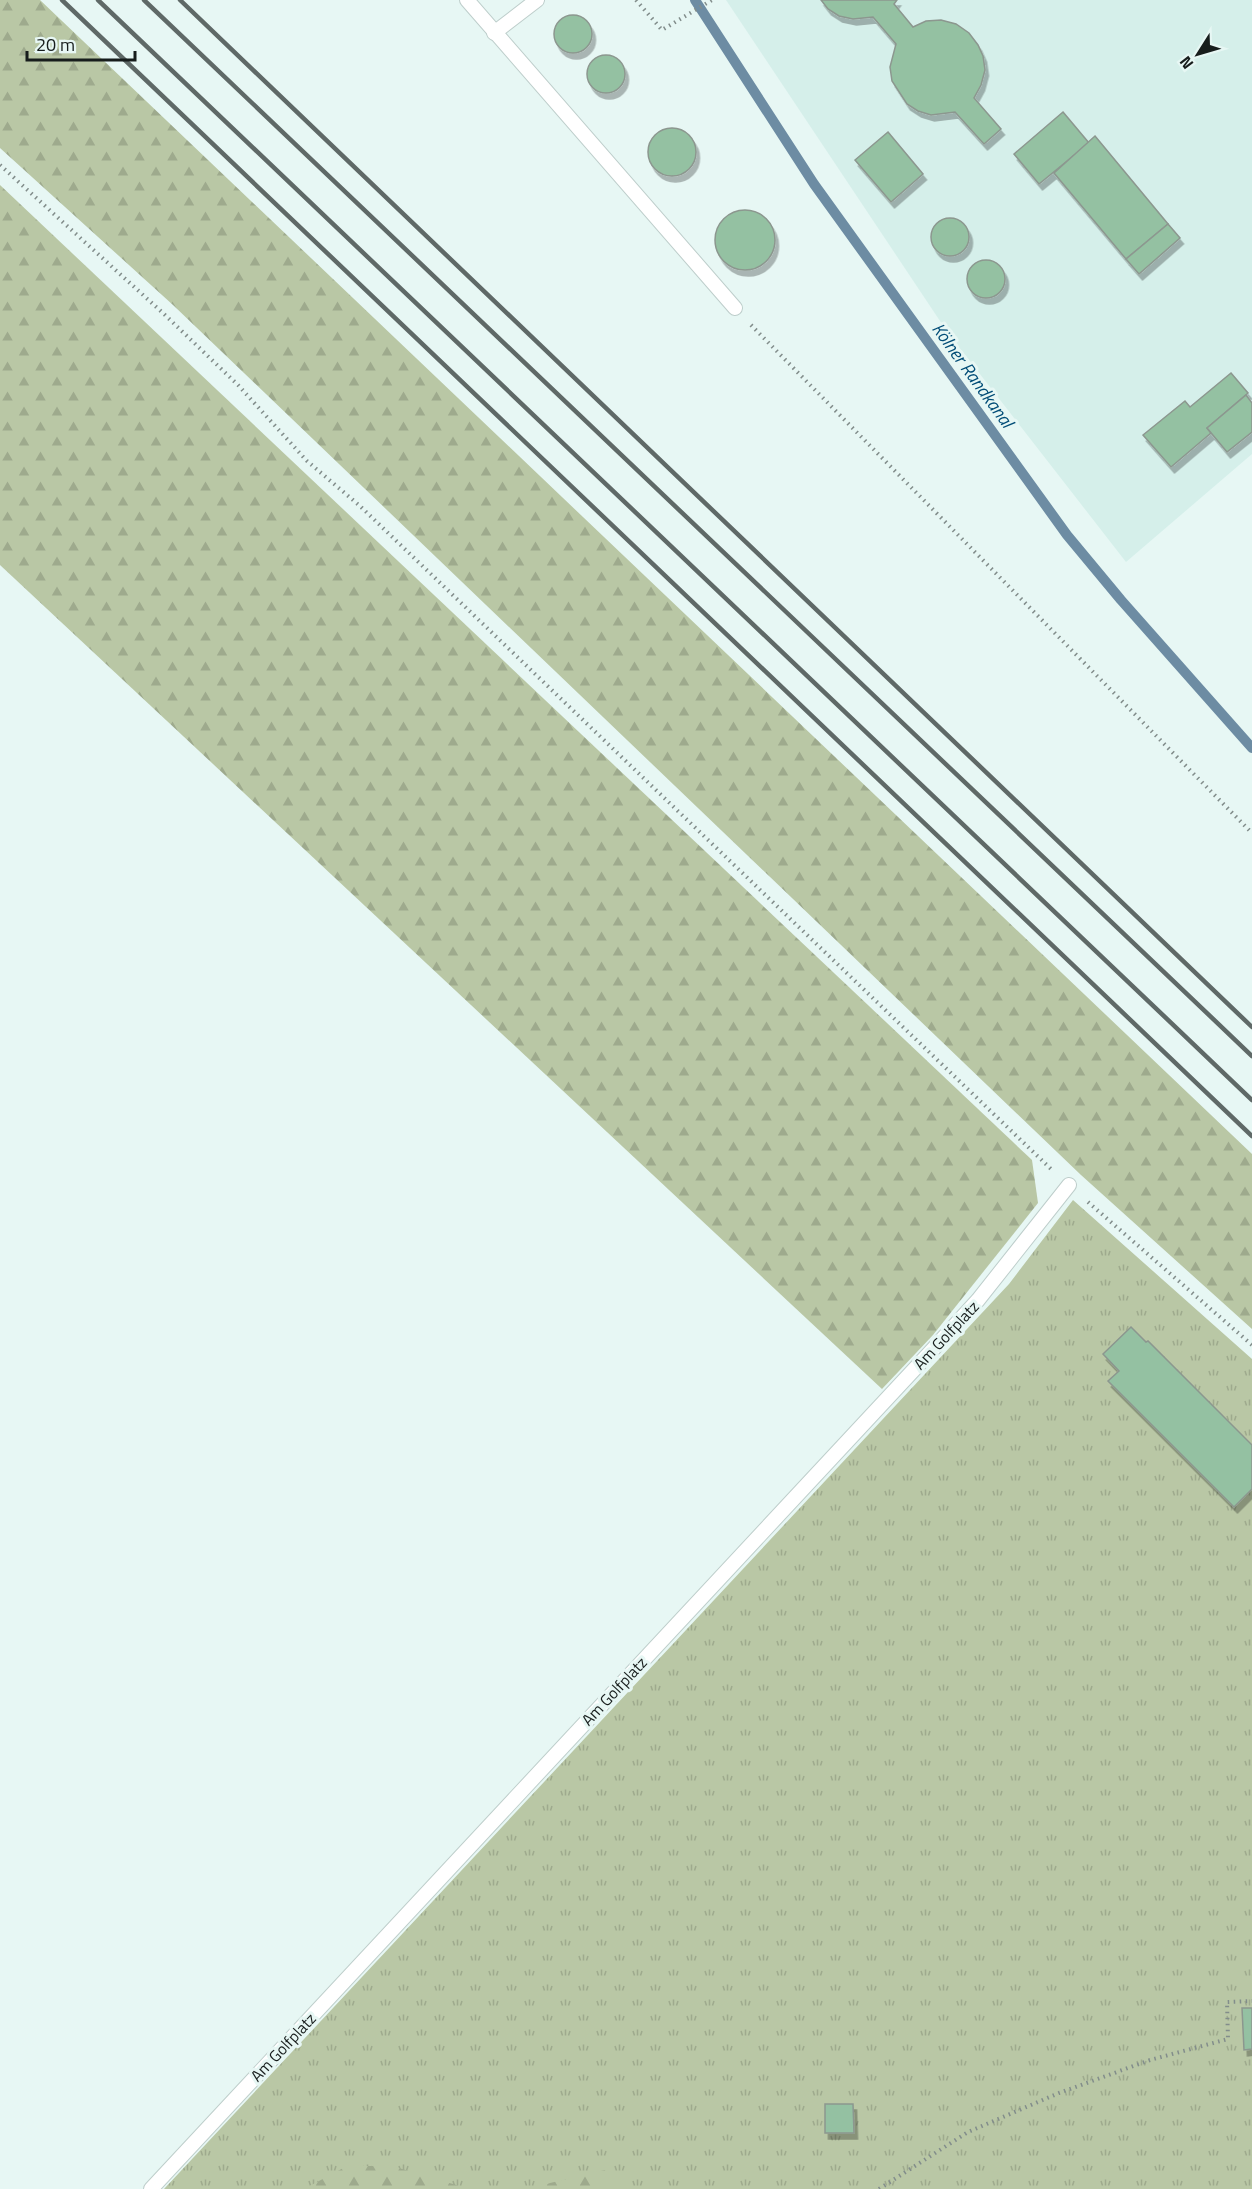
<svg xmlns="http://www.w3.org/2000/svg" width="1252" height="2189" viewBox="0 0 1252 2189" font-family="'Titillium Web',sans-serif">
<defs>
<pattern id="grass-tufts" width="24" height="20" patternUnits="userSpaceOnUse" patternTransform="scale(1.5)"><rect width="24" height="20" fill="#b9c7a5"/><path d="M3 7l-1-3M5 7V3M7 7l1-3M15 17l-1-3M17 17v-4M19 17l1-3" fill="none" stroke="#9eaa8d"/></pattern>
<pattern id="forest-firs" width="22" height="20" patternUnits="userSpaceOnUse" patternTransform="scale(1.5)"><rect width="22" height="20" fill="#b9c7a5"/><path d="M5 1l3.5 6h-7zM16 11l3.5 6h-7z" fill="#9eaa8d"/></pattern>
<filter id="shadow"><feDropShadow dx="3.5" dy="6" stdDeviation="0" flood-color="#0004"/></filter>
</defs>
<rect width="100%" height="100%" fill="#e7f7f4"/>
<!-- built -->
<polygon fill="#d5efea" points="726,0 1252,0 1252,454 1126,562 948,333"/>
<!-- grass -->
<polygon fill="url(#grass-tufts)" points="1073,1200 1252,1359 1252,2189 164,2189 1009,1284"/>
<!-- forest -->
<g fill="url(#forest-firs)">
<polygon points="0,0 40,0 1252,1154 1252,1329 1081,1175 173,305 0,148"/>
<polygon points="0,185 1032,1160 1038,1203 933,1335 882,1389 0,565"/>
<polygon points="347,2166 392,2166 463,2187 474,2189 304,2189"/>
<polygon points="605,2170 610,2189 533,2189 550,2183"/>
</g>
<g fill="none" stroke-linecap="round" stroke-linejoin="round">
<!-- stream -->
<polyline stroke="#6d8ca3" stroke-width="10" points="695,0 814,184 1067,535 1121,600 1252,748"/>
</g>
<!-- building -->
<g fill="#94c1a2" stroke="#8c978f" stroke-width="1.5" filter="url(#shadow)">
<polygon points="821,0 897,0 894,4 913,27 926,21 941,20 956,24 969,33 978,45 983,56 985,70 981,85 974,98 1001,129 984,144 955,112 931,115 918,111 907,104 892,81 890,67 896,44 873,17 853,19 839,16 828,9"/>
<circle cx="573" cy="34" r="19"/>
<circle cx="606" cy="74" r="19"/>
<polygon points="1063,112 1089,143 1039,184 1014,154"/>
<circle cx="672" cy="152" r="24"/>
<polygon points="888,132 923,174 891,202 855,160"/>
<polygon points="1095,136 1168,224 1126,259 1054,173"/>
<circle cx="745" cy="240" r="30"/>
<circle cx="950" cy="237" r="19"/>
<polygon points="1168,224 1180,238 1139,274 1126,259"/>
<circle cx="986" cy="279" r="19"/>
<polygon points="1231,373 1248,393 1207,428 1211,433 1171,467 1143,435 1185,401 1190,407"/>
<polygon points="1246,395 1252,403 1252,432 1227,452 1207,428"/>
<polygon points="1131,1327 1146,1342 1148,1341 1252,1445 1252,1489 1234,1507 1108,1381 1119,1371 1103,1354"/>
<polygon points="1242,2008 1252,2008 1252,2049 1244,2050"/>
<polygon points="825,2104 853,2104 854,2133 825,2133"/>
</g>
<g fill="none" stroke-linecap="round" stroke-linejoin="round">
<defs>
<g id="lane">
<polyline points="467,0 735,308"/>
<polyline points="494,33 537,0"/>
<polyline points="151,2189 936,1346 978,1300 1069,1185"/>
</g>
</defs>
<!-- lane casing -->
<use href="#lane" stroke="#bececb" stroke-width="16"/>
<!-- path -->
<g stroke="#828d8b" stroke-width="4" stroke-dasharray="1.5 4.5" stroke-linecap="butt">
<polyline points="636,0 662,30 712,0"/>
<polyline points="0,165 164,314 238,385 307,461 360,506 1051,1169"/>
<polyline points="751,325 1252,833"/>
<polyline points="1088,1202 1252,1345"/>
<polyline points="879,2189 968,2132 1059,2093 1150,2060 1228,2039 1227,2002 1252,2001"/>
</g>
<!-- lane -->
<use href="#lane" stroke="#fff" stroke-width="14"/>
<!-- rail -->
<g stroke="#5f6967" stroke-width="4.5">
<polyline points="62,0 1252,1136"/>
<polyline points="98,0 1252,1100"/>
<polyline points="144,0 1252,1056"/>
<polyline points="180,0 1252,1027"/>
</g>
</g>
<g text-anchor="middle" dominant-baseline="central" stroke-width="6" stroke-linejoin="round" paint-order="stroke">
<!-- street labels -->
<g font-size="16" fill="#171d1c" stroke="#e7f7f4">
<text transform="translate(946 1335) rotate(-47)">Am Golfplatz</text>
<text transform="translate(614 1691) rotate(-47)">Am Golfplatz</text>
<text transform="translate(283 2047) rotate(-47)">Am Golfplatz</text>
</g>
<!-- water labels -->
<g font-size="18" font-style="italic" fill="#024d77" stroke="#e7f7f4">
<text transform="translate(973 375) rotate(54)">Kölner Randkanal</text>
</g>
</g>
<!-- north arrow -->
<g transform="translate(1198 54) rotate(233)" stroke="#e7f7f4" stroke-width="4.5" paint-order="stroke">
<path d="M0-4.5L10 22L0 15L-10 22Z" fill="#171d1c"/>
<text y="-9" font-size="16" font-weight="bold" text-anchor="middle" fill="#171d1c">N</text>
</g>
<!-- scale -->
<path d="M27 51v9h108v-9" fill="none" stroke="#171d1c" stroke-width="3"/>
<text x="36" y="51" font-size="18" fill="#171d1c" stroke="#e7f7f4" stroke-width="4.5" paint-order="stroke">20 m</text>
</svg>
